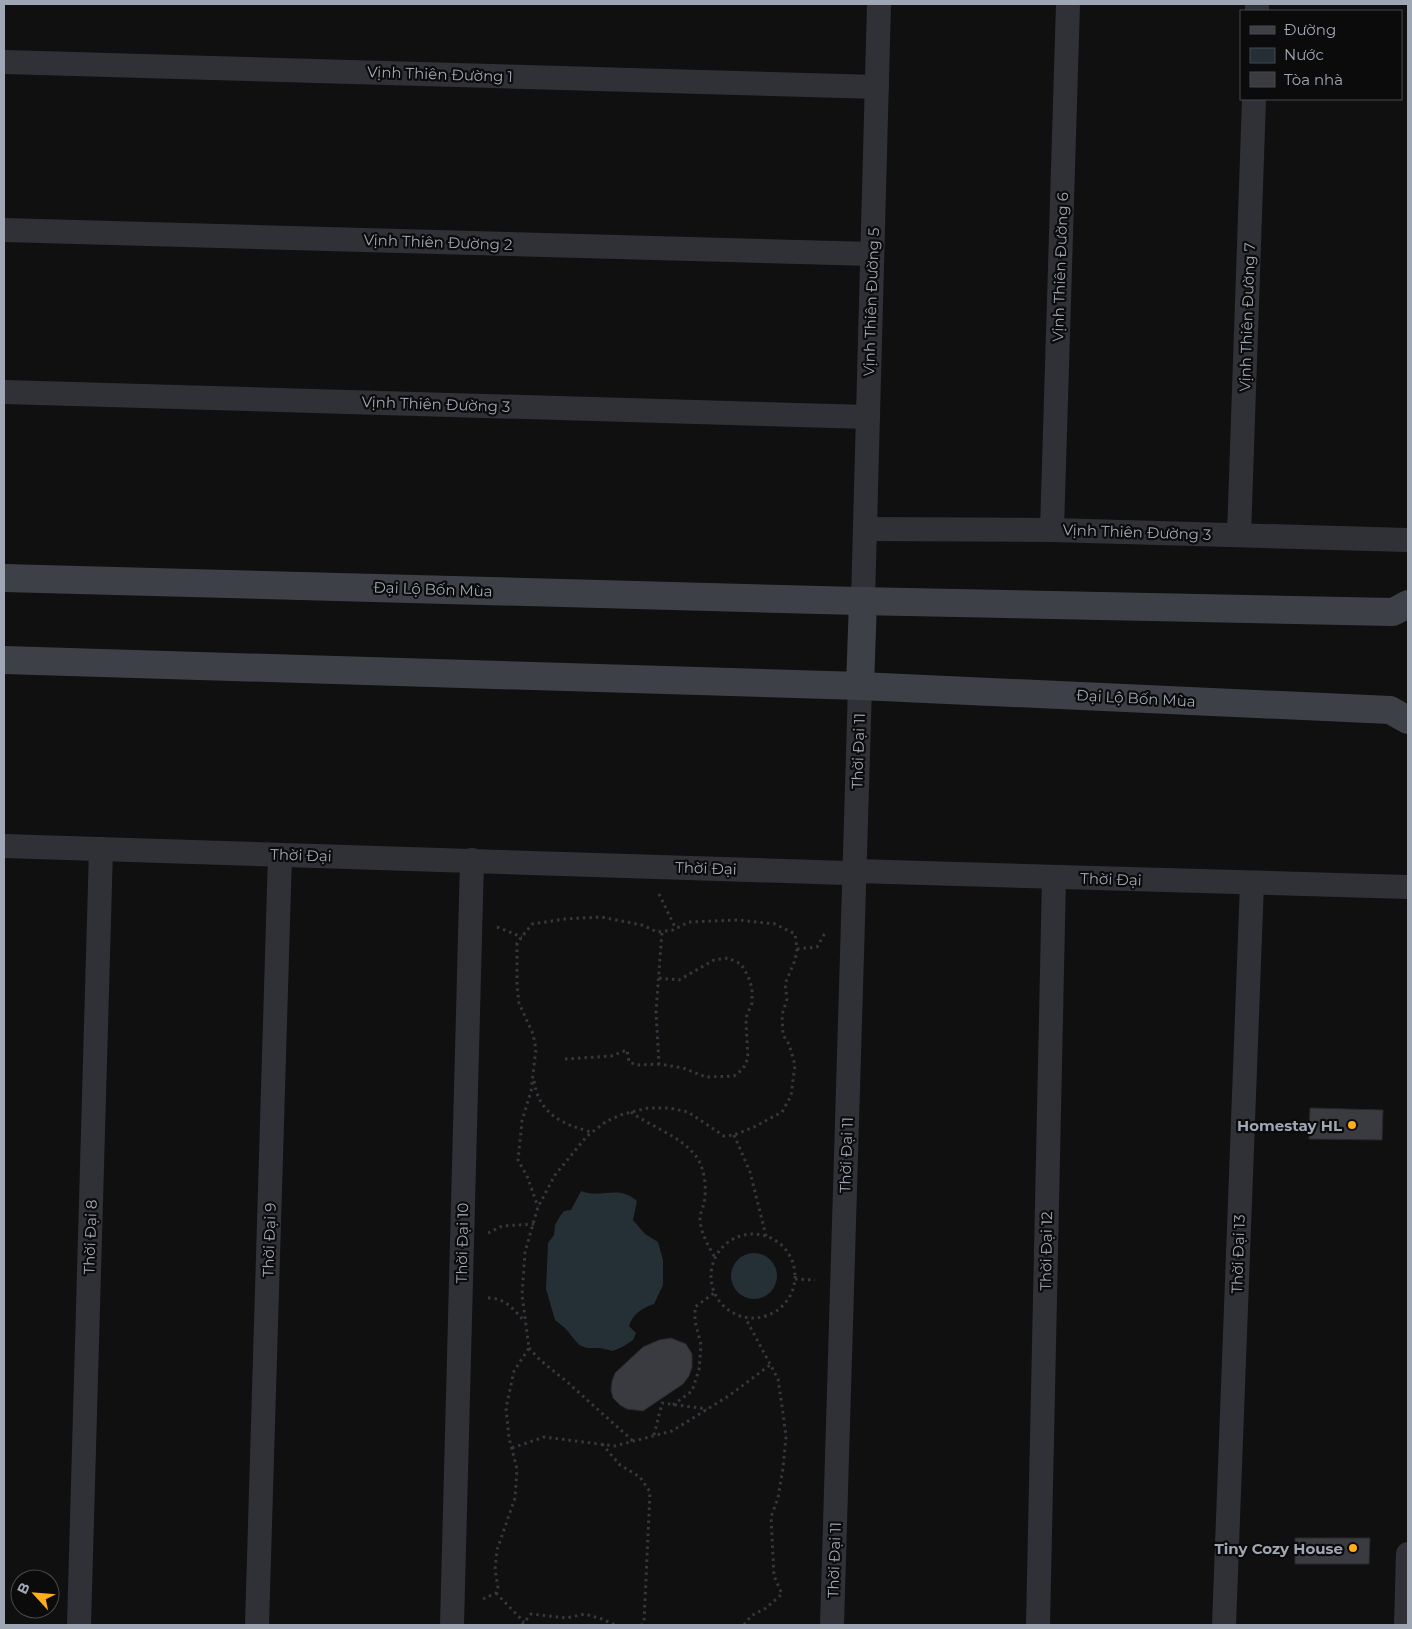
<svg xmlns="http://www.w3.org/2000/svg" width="1412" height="1629" viewBox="0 0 1412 1629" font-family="Montserrat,sans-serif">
<rect width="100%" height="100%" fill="#101011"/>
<!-- water -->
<g fill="#252f36">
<path d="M581,1191C602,1199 618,1184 637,1201L633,1220L645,1234L658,1242L663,1260V1285L654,1304C642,1308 633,1314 629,1326L636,1333L633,1340L624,1346L613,1351L600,1348H587L579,1345L565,1328L555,1320L546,1289L548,1243L554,1235L555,1225L560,1216L564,1211L571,1210Z"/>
<circle cx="754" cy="1276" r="23"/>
</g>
<!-- building -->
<g fill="#3a3b41" stroke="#29292d">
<polygon points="1310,1108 1383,1110 1382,1140 1309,1139"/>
<polygon points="671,1338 686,1344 692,1354 692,1367 689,1376 683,1384 643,1411 627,1409 620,1405 613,1398 611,1390 612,1381 615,1373 643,1347 659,1340"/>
<polygon points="1295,1538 1370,1538 1369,1564 1295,1564"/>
</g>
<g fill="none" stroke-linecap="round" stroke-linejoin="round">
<!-- path -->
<g stroke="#36383e" stroke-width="3" stroke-dasharray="2.5 4" stroke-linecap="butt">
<polyline points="659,894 676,929"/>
<polyline points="497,927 522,937"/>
<polyline points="797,949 817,947 825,933"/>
<polyline points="659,978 679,980 714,960 728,958 741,964 748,976 752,988 752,1003 747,1015 746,1023 748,1058 743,1069 734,1076 706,1077 683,1068 659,1064 656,1012 662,931"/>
<polyline points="565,1059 611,1056 627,1050 629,1062 637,1065 659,1064"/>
<path d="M534,1081C539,1114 562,1124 591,1132"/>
<path d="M631,1112C651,1127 679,1135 695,1155C705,1167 707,1189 704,1203C703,1208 700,1213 700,1218C700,1232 708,1245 715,1258"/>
<polyline points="734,1135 750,1172 766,1236"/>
<polyline points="488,1233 502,1226 534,1224"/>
<circle cx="753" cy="1276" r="42"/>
<polyline points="795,1279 815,1280"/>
<path d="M488,1298C506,1298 514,1310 525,1322"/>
<polyline points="529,1348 540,1360 566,1381 633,1441"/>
<polyline points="673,1405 692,1391 699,1370 701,1345 695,1321 695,1307 714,1293"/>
<polyline points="654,1435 662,1403 707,1409"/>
<polyline points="602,1444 620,1465 640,1477 650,1492 644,1622 642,1625"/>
<polyline points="512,1448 544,1437 615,1446 672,1431 730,1395 770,1365"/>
<polyline points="496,1593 524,1622"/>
<polyline points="483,1599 496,1593 498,1588 495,1569 497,1550 515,1498 517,1469 509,1438 506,1408 514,1371 529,1348 522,1295 525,1252 538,1207 555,1175 587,1136 607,1121 623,1114 648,1108 669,1108 688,1112 724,1136 734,1135 754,1127 782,1112 791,1096 795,1065 789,1044 783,1035 782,1015 787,999 785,984 795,960 797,949 795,934 775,924 739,920 689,922 673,930 657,932 642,925 601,917 565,919 532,924 517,943 517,986 519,1003 533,1034 536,1049 531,1091 522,1121 518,1160 527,1176 538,1207"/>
<polyline points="522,1625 531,1614 566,1618 585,1614 602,1619 615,1625"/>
<polyline points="744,1625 751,1616 766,1608 782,1594 774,1576 771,1517 778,1498 783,1468 786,1437 783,1413 778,1379 746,1319"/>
</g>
<!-- minor -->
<g stroke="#303137" stroke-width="24">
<polyline points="1257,11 1257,4"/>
<polyline points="4,62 877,87"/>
<polyline points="4,230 872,254"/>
<polyline points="4,392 868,417"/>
<polyline points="865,529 1052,530 1408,540"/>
<polyline points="1052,530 1068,4"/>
<polyline points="1239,535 1254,99"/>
<polyline points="863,601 879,4"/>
<polyline points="4,846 846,873 855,871 1408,887"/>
<polyline points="79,1625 101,849"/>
<polyline points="257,1625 280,855"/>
<polyline points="452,1625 472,860"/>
<polyline points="832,1625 860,686"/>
<polyline points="1038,1625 1054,877"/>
<polyline points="1224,1625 1252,883"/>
<polyline points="1406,1625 1408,1554"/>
</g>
<!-- secondary -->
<g stroke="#3e4047" stroke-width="28">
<polyline points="4,578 858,601 1393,612 1408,604"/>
<polyline points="4,660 860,686 1390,710 1408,720"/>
<polyline points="860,686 863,601"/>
</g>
</g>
<!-- markers -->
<g fill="#ffad1a" stroke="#0b0b0c" stroke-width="2">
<circle cx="1352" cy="1125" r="5"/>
<circle cx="1353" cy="1548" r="5"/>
</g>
<g text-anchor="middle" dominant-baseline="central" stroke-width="4.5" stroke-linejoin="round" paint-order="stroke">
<!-- street labels -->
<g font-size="15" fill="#9fa6b4" stroke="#0b0b0c">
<text transform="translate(440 74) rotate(2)">Vịnh Thiên Đường 1</text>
<text transform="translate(438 242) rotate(2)">Vịnh Thiên Đường 2</text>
<text transform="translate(1060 267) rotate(-88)">Vịnh Thiên Đường 6</text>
<text transform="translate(871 302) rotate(-88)">Vịnh Thiên Đường 5</text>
<text transform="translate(1247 317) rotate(-88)">Vịnh Thiên Đường 7</text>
<text transform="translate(436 404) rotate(2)">Vịnh Thiên Đường 3</text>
<text transform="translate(1137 532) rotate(2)">Vịnh Thiên Đường 3</text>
<text transform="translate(433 589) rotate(2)">Đại Lộ Bốn Mùa</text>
<text transform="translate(1136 698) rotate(3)">Đại Lộ Bốn Mùa</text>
<text transform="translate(858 751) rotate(-88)">Thời Đại 11</text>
<text transform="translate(301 855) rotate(2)">Thời Đại</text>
<text transform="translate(706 868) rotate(2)">Thời Đại</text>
<text transform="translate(1111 879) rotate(2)">Thời Đại</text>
<text transform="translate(846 1155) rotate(-88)">Thời Đại 11</text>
<text transform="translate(90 1237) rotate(-88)">Thời Đại 8</text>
<text transform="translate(269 1240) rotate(-88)">Thời Đại 9</text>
<text transform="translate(462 1243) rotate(-89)">Thời Đại 10</text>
<text transform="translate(1046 1251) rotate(-89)">Thời Đại 12</text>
<text transform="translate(1238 1254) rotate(-88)">Thời Đại 13</text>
<text transform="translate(834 1560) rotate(-88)">Thời Đại 11</text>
</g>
<!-- poi labels -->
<g font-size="15" font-weight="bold" fill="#9fa6b4" stroke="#0b0b0c" text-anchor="end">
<text x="1342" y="1125">Homestay HL</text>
<text x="1343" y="1548">Tiny Cozy House</text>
</g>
</g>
<!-- border -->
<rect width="1412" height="1629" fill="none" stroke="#9fa6b4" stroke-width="10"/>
<!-- legend -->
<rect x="1240" y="10" width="162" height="90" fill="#0b0b0c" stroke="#46494f"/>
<rect x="1250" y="26" width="25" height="8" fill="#3e4047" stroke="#46494f"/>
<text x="1284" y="35" font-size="15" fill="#9fa6b4">Đường</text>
<rect x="1250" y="48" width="25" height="15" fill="#252f36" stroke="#46494f"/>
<text x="1284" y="60" font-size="15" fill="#9fa6b4">Nước</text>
<rect x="1250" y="72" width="25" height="15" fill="#3a3b41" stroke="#46494f"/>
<text x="1284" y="85" font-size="15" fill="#9fa6b4">Tòa nhà</text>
<!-- north arrow -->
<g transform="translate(35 1594) rotate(296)"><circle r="24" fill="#0b0b0c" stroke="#46494f"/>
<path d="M0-4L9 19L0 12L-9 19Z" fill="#ffad1a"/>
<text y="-8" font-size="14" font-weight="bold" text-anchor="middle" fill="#9fa6b4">B</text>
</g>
</svg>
